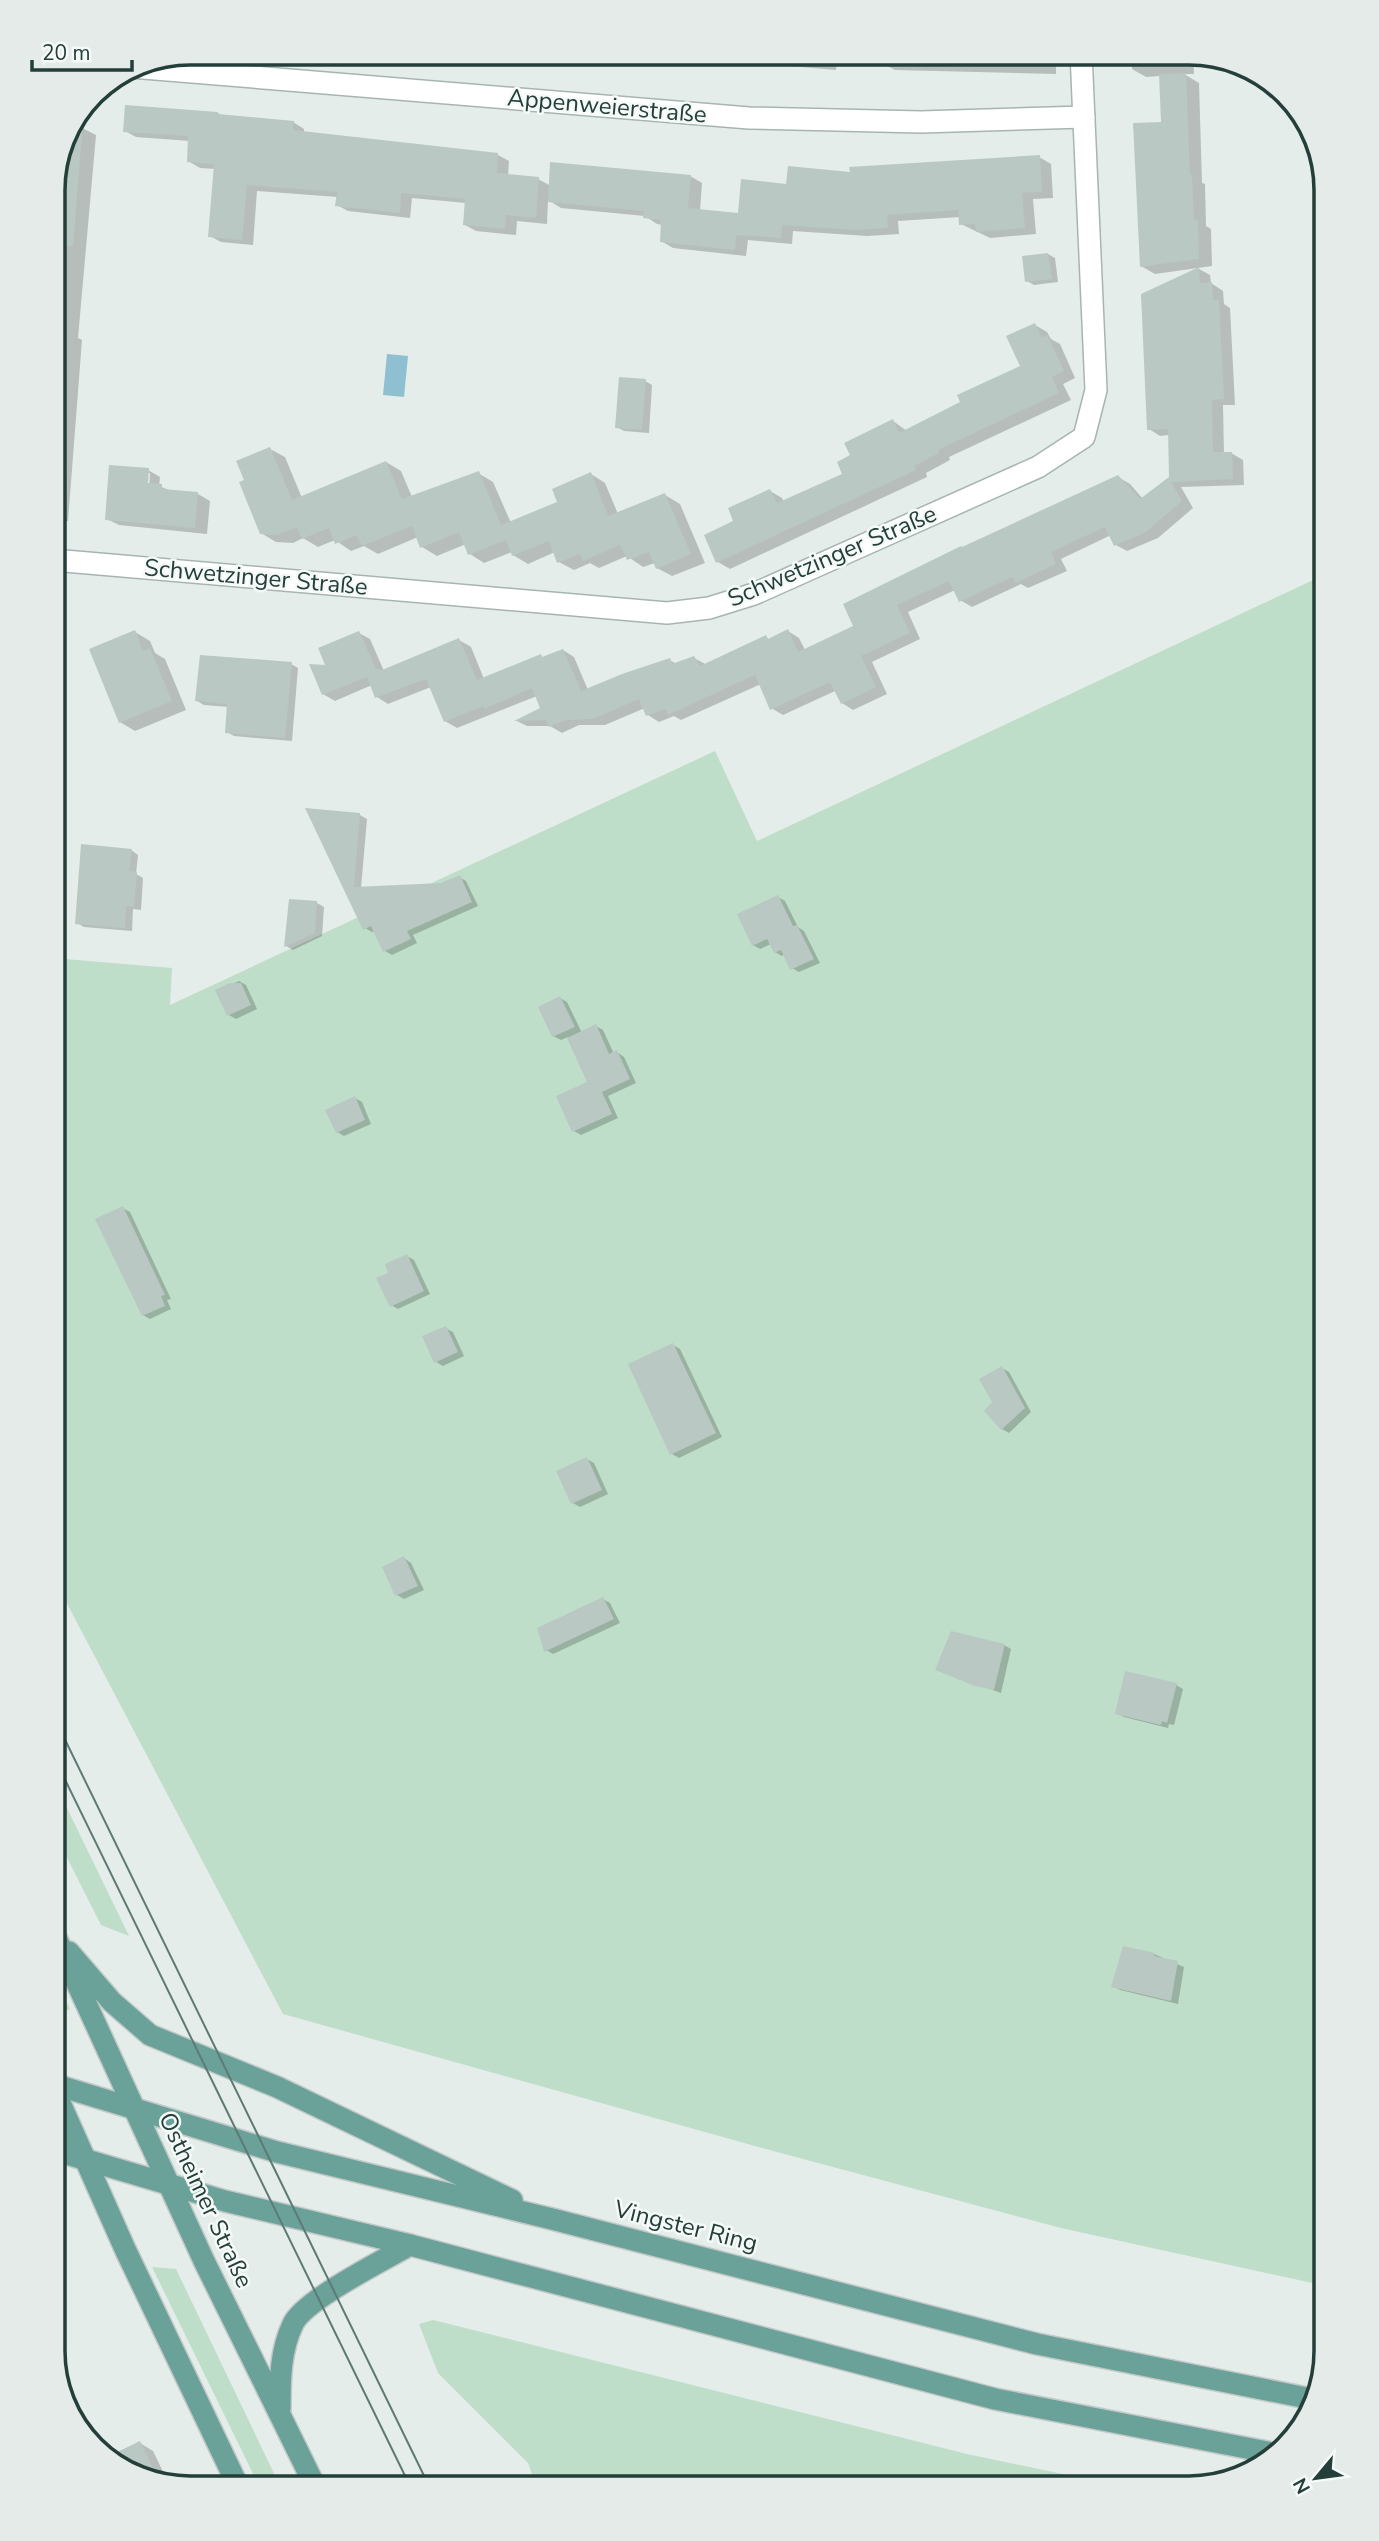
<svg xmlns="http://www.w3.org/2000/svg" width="1379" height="2541" viewBox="0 0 1379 2541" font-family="'Nunito Sans',sans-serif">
<rect width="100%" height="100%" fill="#e4edea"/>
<!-- green -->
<g fill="#bedec9">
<polygon points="1321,395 1326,395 1326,543"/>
<polygon points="1326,574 1326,2286 1061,2228 755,2146 283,2014 53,1577 53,958 172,968 170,1005 715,751 757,841"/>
<polygon points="53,1779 129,1936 101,1925 53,1830"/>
<polygon points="53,1971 70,2009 61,2014 53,1997"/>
<polygon points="152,2267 176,2269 281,2488 260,2488"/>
<polygon points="433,2320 967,2454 1130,2488 537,2488 528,2463 438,2373 419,2324"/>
</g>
<!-- water -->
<polygon fill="#8ec0d1" points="387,354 408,356 404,397 383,395"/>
<!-- shadow -->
<g fill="#0003" fill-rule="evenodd">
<polygon points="593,53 838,53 836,70 741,62 741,64 668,59 667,62"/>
<polygon points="880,53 1056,53 1056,74 895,70 880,62"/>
<polygon points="1132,53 1193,53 1194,74 1184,74 1199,83 1202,183 1205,184 1206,226 1211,229 1212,266 1155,274 1141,266 1163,123 1161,76 1146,77 1132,69"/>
<polygon points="85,104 84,129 96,135 78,338 82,340 68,521 53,520 53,181 63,137"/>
<polygon points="218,113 223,117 293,122 304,129 304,133 498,155 509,161 508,176 538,179 551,186 690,176 702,183 700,211 740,215 788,186 851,174 1039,157 1051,164 1053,198 1033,199 1036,234 990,238 961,224 960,217 898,221 899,234 867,236 793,231 792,244 748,240 746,256 673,248 661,241 663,225 657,224 645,216 561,208 548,200 547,224 517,221 516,235 476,231 465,225 466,203 412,198 410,218 348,211 337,205 338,197 257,191 253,245 221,242 210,236 216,169 200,168 188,161 190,141 136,137 125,131"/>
<polygon points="1048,254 1055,258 1058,282 1034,285 1027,281"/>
<polygon points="1199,269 1210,275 1211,283 1223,291 1224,304 1230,308 1235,405 1223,405 1224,454 1231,453 1243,460 1244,485 1181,487 1193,508 1158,538 1127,551 1116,545 1111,535 1061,559 1067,571 1028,588 1021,584 972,607 960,600 955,590 908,612 920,639 872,662 887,694 853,710 842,703 835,691 783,715 771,708 761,684 681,720 674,716 659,722 648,715 645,708 605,725 579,725 562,733 550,726 527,726 517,721 543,708 537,696 457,728 445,721 431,687 388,704 377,697 372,685 335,701 323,694 328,667 359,633 370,639 384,671 459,640 471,647 484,679 563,650 574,657 588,690 669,660 677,664 694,658 707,665 766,637 770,640 788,631 799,638 805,650 855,627 1118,477 1130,484 1143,499 1171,478 1169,435 1160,436 1149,429 1143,295"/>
<polygon points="1035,325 1047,332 1051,339 1060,344 1075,378 1063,384 1071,400 949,457 950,460 926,473 927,477 730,569 718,562 736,522 770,491 782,498 784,502 844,475 853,456 893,421 907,431 962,403 1022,367"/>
<polygon points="645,381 652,385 649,433 624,431 617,427"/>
<polygon points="270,449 285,457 302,498 386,462 401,471 412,497 478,473 493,482 511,523 559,503 591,474 605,483 618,514 665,495 680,504 705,563 672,576 657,568 655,563 643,567 627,556 599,568 590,563 574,570 559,562 555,552 528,564 513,555 512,552 484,563 470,554 466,544 437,556 422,547 418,537 378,554 364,546 351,551 335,540 318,547 303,538 293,543 276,542 261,533 246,481"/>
<path d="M148,470L160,477L159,486L171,491L198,494L210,501L207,534L119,525L107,519ZM147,473H150L149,492Z"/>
<polygon points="53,618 60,622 53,711"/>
<polygon points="135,632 150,641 155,653 165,659 186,710 135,731 120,722"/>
<polygon points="291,664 298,668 292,741 234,736 227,732 229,707 204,705 197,701"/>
<polygon points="307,810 360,815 367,819 361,888 441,885 459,877 466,881 478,906 413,935 417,943 392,955 385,951 375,931 372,932 365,928"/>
<polygon points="131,850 138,855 136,874 143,878 141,910 133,909 132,931 84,927 77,923"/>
<polygon points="778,897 785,901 798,927 804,931 820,963 799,972 792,968 785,954 782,956 775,952 771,944 760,949 753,945"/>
<polygon points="317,903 324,907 322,936 293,950 286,946"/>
<polygon points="239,981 246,985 257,1009 236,1019 229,1015 218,990"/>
<polygon points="560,998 567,1002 582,1033 596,1026 603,1030 614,1054 617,1052 624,1057 636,1083 608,1096 618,1118 581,1135 574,1131 589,1083 568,1037 561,1040 553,1036"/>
<polygon points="355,1098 362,1102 371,1124 344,1136 337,1132"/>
<polygon points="123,1208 130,1212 171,1299 167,1300 171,1309 150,1319 143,1315"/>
<polygon points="407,1256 414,1260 430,1294 398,1309 391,1305 390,1273"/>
<polygon points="445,1328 453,1332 464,1356 443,1366 436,1362"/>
<polygon points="673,1345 680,1349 722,1437 679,1458 672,1454"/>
<polygon points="1002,1368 1009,1372 1031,1412 1009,1433 1002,1429 986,1411 995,1403"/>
<polygon points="587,1459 594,1463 608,1494 580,1507 573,1503"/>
<polygon points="404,1558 411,1563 424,1590 404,1599 397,1595"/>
<polygon points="603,1599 610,1603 620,1623 553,1654 546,1650"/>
<polygon points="1004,1645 1011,1649 1001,1693 945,1673"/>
<polygon points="1176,1685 1183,1689 1174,1725 1169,1724 1168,1728 1124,1717 1117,1713"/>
<polygon points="1154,1954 1184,1967 1178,2004 1120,1990 1113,1986"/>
<polygon points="140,2443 153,2451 169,2484 113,2465 108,2459"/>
</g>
<!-- building -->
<g fill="#b9c8c3">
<polygon points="1186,73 1190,175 1192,175 1194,220 1198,220 1199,259 1140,267 1133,123 1161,122 1159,74"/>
<polygon points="125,105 218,112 218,114 294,121 293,130 498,153 497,173 539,177 536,218 506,215 505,229 463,225 465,199 401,193 400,213 335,206 337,192 247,185 242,240 208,237 214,164 187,162 188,136 123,132"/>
<polygon points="74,120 83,122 73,246 53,245 53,181 63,137"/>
<polygon points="1040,155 1042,192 1022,193 1025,228 976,232 975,224 959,225 958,210 887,215 888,228 854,230 782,225 781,238 736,235 735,250 660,242 661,220 643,218 644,211 548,202 550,162 691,175 688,208 738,213 741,179 786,184 788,166 850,172 849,167"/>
<polygon points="1048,253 1052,279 1025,282 1022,256"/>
<polygon points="1199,267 1200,283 1212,282 1213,300 1219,299 1224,399 1212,400 1213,452 1232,452 1233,479 1171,482 1182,501 1146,532 1114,546 1105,527 1051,552 1056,564 1016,583 1012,577 959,602 949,581 897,605 910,633 861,656 876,687 841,704 830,682 770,710 755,675 668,715 666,709 646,716 639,699 593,719 566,720 549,727 546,720 514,721 540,708 532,688 484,709 483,706 444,722 426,679 375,698 367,677 322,695 309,664 325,665 318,648 359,631 376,669 382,670 459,638 477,680 541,654 542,657 563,649 581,691 622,674 670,658 672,664 694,656 700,666 766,635 768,639 788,629 798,652 853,626 843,604 961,546 962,547 1118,475 1140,499 1169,477 1168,429 1147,430 1141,294"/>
<polygon points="1035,323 1042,338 1047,335 1064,371 1052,377 1059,393 938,450 939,453 914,466 916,470 716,563 704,535 733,521 728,508 770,489 777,503 842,474 837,462 850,455 844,443 893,419 899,433 960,402 957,395 1020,366 1006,336"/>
<polygon points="619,377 646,379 642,430 615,428"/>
<polygon points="270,447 292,500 386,461 402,499 479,471 501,525 557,502 552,489 591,472 608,516 665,493 691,554 656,569 649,552 627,560 620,545 583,561 580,554 557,563 549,541 512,556 506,540 468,555 459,532 420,548 412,526 362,546 357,535 335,544 329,528 302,539 297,527 277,535 260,534 239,482 244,480 236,461"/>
<polygon points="109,465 149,468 148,483 162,484 162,489 198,492 195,528 105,520"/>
<polygon points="135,630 143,651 150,648 172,701 119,723 89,649"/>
<polygon points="200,655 292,662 285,738 225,733 227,704 195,701"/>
<polygon points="305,808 360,813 354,887 441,883 460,875 472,902 407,931 411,939 383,952 371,926 363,930"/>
<polygon points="81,844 132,849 129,871 137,872 134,907 126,906 125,928 75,924"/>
<polygon points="778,895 793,926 797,925 814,959 790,970 781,950 774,953 767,939 752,946 737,914"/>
<polygon points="289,899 317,901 315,933 284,947"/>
<polygon points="230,983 241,983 251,1005 227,1016 215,990"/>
<polygon points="560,996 575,1027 552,1037 538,1007"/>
<polygon points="596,1024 609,1054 617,1050 630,1079 602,1092 612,1114 572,1132 556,1096 587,1082 567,1038"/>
<polygon points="355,1096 365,1120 336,1133 325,1110"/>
<polygon points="123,1206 165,1295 161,1296 165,1306 142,1316 95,1219"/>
<polygon points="407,1254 424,1291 390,1307 376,1278 388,1273 385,1264"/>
<polygon points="446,1326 458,1352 434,1363 422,1336"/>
<polygon points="673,1343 716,1433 670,1455 628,1364"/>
<polygon points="1002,1366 1025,1408 1001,1430 984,1411 992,1402 979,1379"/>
<polygon points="587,1457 602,1490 571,1504 556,1471"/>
<polygon points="404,1556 418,1586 395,1596 382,1567"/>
<polygon points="603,1597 614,1619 544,1652 537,1628"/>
<polygon points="951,1631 1005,1644 994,1690 975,1686 935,1670"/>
<polygon points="1125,1671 1177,1683 1167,1723 1162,1721 1161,1725 1115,1714"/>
<polygon points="1123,1946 1155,1953 1154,1956 1178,1961 1171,2001 1111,1987"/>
<polygon points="140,2441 159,2481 113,2465 107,2457"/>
</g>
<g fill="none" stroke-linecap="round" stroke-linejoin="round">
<defs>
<g id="minor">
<polyline points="131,67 749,118 921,122 1084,117"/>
<polyline points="53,560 667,613 709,608 754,594 1038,467 1084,437 1096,390 1081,53"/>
</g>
<g id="major">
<polyline points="53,1931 204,2261 316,2488"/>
<polyline points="69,1952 112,2002 150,2035 277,2087 512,2200"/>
<polyline points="53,2084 277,2152 552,2219 1037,2344 1312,2399"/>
<polyline points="53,2087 125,2249 239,2488"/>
<polyline points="53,2150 225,2201 410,2245 995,2399 1272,2453"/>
<path d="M280,2409C280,2380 280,2351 293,2324C304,2300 384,2260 410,2245"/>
</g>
</defs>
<!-- minor casing -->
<use href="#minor" stroke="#a7b5b2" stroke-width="24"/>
<!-- major casing -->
<use href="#major" stroke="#c2c9c8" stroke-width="24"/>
<!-- minor -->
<use href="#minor" stroke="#fff" stroke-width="21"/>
<!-- major -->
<use href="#major" stroke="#6aa299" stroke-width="21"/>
<!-- tram -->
<g stroke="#5e7a75" stroke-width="2">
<polyline points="53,1715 430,2488"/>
<polyline points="53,1755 411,2488"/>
</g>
</g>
<g text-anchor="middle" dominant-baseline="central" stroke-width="5" stroke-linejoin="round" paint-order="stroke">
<!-- street labels -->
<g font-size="24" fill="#243f3a" stroke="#f5faf8">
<text transform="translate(607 106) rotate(5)">Appenweierstraße</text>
<text transform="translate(832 556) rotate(-23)">Schwetzinger Straße</text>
<text transform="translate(256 577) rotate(5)">Schwetzinger Straße</text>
<text transform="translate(206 2200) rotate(65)">Ostheimer Straße</text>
<text transform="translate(686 2226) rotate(14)">Vingster Ring</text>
</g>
</g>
<!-- crop -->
<path d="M0 0H1379V2541H0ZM190 65H1189A125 125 0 0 1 1314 190V2351A125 125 0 0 1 1189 2476H190A125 125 0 0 1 65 2351V190A125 125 0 0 1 190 65Z" fill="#e4ebe9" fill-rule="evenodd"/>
<path fill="none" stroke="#243f3a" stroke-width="3.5" d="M190 65H1189A125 125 0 0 1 1314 190V2351A125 125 0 0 1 1189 2476H190A125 125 0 0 1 65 2351V190A125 125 0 0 1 190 65Z"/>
<!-- north arrow -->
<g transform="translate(1316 2478) rotate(241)" stroke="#f5faf8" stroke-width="5" paint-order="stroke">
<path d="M0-5L12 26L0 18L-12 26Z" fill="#243f3a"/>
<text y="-10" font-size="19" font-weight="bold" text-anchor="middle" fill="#243f3a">N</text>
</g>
<!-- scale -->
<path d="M32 60v10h100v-10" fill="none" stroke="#243f3a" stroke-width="3.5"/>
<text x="42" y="60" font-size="21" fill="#243f3a" stroke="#f5faf8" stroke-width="5" paint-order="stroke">20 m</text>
</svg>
